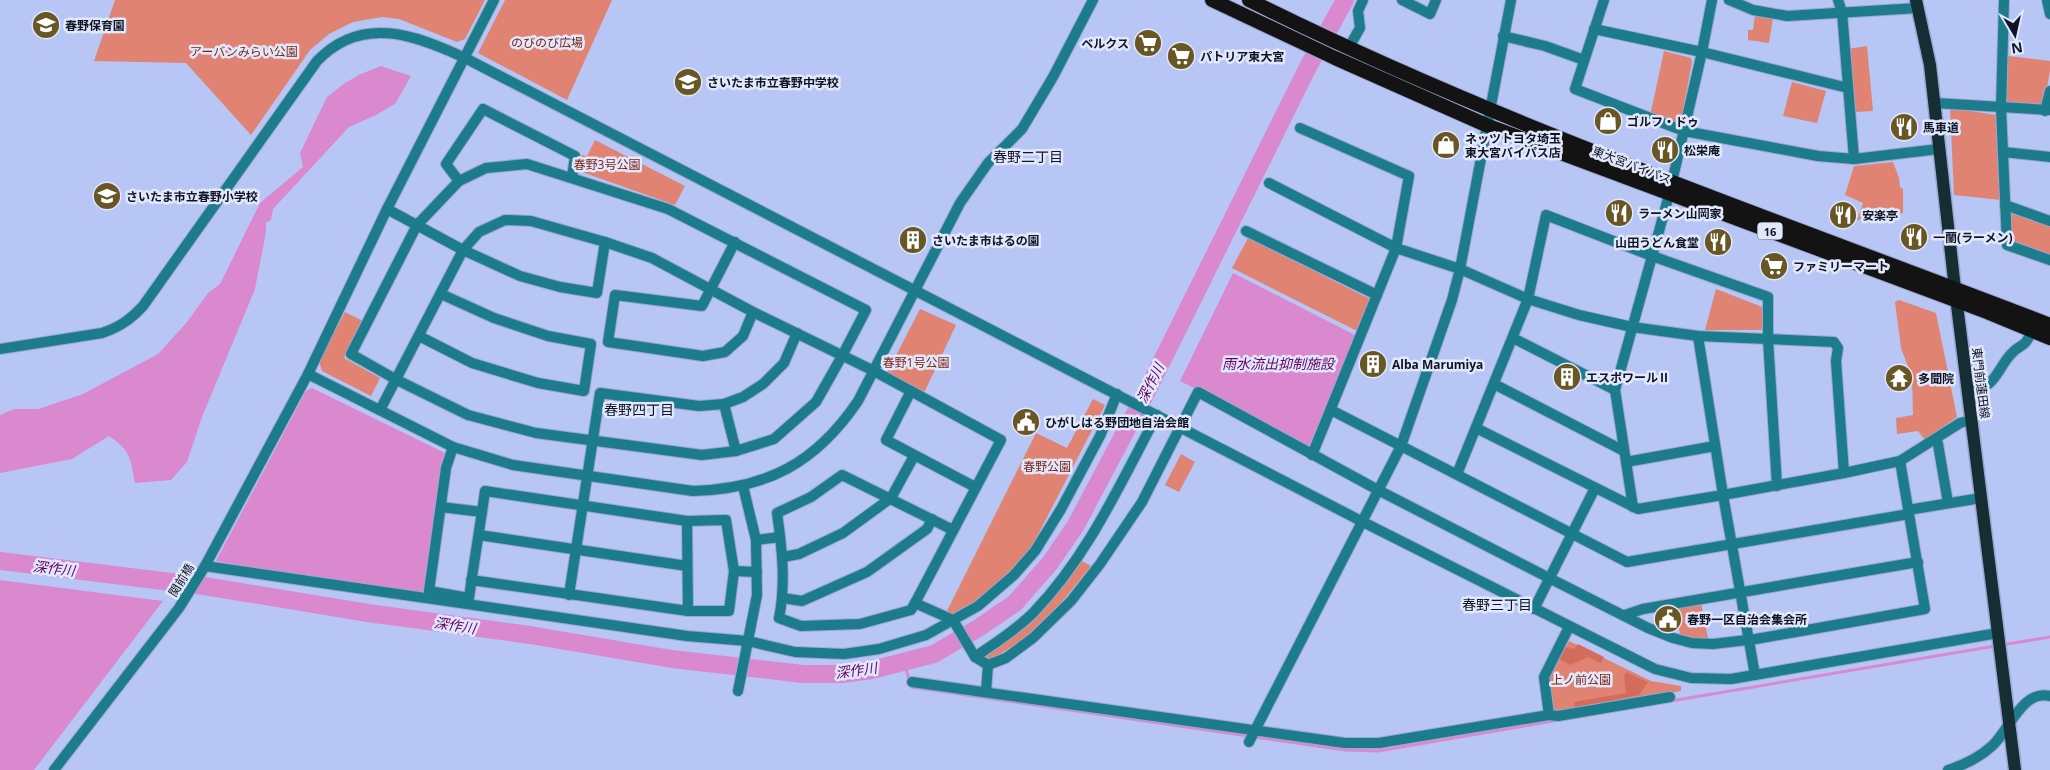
<svg xmlns="http://www.w3.org/2000/svg" width="2050" height="770" viewBox="0 0 2050 770" font-family="'Open Sans','Noto Sans JP',sans-serif">
<rect width="100%" height="100%" fill="#b7c6f5"/>
<!-- green -->
<g fill="#e08372">
<polygon points="115,0 485,0 465,39 457,42 399,19 382,17 353,22 329,34 310,50 251,135 186,63 94,61"/>
<polygon points="505,0 612,0 567,100 478,53"/>
<polygon points="1755,15 1773,18 1769,43 1748,40 1748,30 1753,30"/>
<polygon points="1867,46 1873,111 1855,112 1848,49"/>
<polygon points="1664,51 1691,58 1692,62 1680,126 1650,116"/>
<polygon points="2008,56 2050,61 2050,71 2044,105 2006,104"/>
<polygon points="1792,82 1826,91 1817,123 1783,116"/>
<polygon points="1950,108 1997,115 2001,200 1954,195"/>
<polygon points="595,140 685,186 675,205 579,171 582,155 587,156"/>
<polygon points="1893,162 1899,178 1900,187 1903,189 1903,213 1857,220 1863,203 1845,195 1854,166"/>
<polygon points="2013,211 2050,223 2050,255 2014,242 2011,240 2010,213"/>
<polygon points="1248,238 1370,299 1357,331 1232,268"/>
<polygon points="1716,289 1765,308 1766,330 1705,330"/>
<polygon points="1899,300 1936,313 1957,417 1925,440 1918,431 1897,434 1896,418 1913,415 1912,377 1901,348 1895,302"/>
<polygon points="920,309 956,325 924,393 887,373"/>
<polygon points="345,312 363,321 344,358 380,378 371,396 322,371 319,361"/>
<polygon points="1093,399 1105,405 1030,550 1000,583 977,601 952,615 946,613 1036,433 1067,448"/>
<polygon points="1181,454 1195,462 1179,492 1165,485"/>
<polygon points="1082,561 1091,566 1052,614 1027,637 989,661 982,657 1065,582"/>
<polygon points="1701,603 1708,638 1693,638 1680,634 1675,608"/>
<polygon points="1569,641 1651,681 1681,686 1681,691 1558,712 1554,709 1549,679"/>
</g>
<!-- forest -->
<g fill="#d36c5a">
<polygon points="1578,644 1604,657 1601,663 1588,657 1570,665 1558,658 1565,647 1574,649"/>
<polygon points="1626,672 1648,682 1639,695 1575,708 1574,702 1626,693 1624,675"/>
</g>
<!-- water -->
<g fill="#da89cf">
<path d="M381,66L411,76L395,104L376,115L349,127L273,209L271,220L266,223V232L255,289L202,417L187,462L171,480L135,483C130,458 131,451 109,436L72,459L0,473V415L14,409H38L83,394L158,354L187,322L208,293L220,284L260,203L303,167L300,153L327,97L345,83L361,74Z"/>
<polygon points="1233,273 1357,336 1309,446 1180,381"/>
<polygon points="312,388 445,453 424,593 260,569 216,561 306,391"/>
<polygon points="0,580 163,601 34,770 0,770"/>
</g>
<g fill="none" stroke-linecap="round" stroke-linejoin="round">
<!-- stream -->
<g stroke="#da89cf" stroke-width="3">
<polyline points="2001,645 2050,637"/>
<polyline points="904,661 911,687 1345,750 1378,751 1559,720"/>
<polyline points="1671,701 1995,646"/>
</g>
<!-- river -->
<polyline stroke="#da89cf" stroke-width="18" points="0,561 204,586 368,613 530,635 672,659 803,674 841,674 872,670 934,654 980,627 1015,603 1050,563 1076,525 1149,387 1308,67 1345,0"/>
<defs>
<g id="minor">
<polyline points="1402,0 1430,14 1436,0"/>
<polyline points="1604,0 1575,89 1684,131 1818,156 1854,159 1939,149"/>
<polyline points="1729,0 1753,10 1787,16 1918,8"/>
<polyline points="1838,0 1842,12 1854,159"/>
<polyline points="2004,0 2001,108 2007,245 2050,260"/>
<polyline points="2047,0 2050,14"/>
<polyline points="1594,29 1702,52 1848,88"/>
<polyline points="1503,36 1545,46 1584,60"/>
<polyline points="1348,49 1360,28 1358,11 1363,0"/>
<polyline points="1935,103 2050,110"/>
<polyline points="2045,111 2050,91"/>
<polyline points="1300,128 1409,176 1396,248 1312,455"/>
<polyline points="2003,152 2050,157"/>
<polygon points="527,164 668,209 866,310 842,356 816,402 774,439 736,451 702,455 536,433 468,415 397,380 351,354 417,225 459,181 486,168"/>
<polyline points="459,181 446,164 483,109 575,156 572,177"/>
<polyline points="1672,182 1702,52 1712,0"/>
<polyline points="1269,183 1396,248 1460,269 1528,299 1579,315 1632,327 1698,336 1834,342 1838,348 1836,361 1844,473"/>
<polyline points="2005,205 2050,221"/>
<polyline points="387,209 463,250 520,276 560,287 597,293 605,242"/>
<polyline points="1246,231 1377,295"/>
<polyline points="735,242 702,306 615,295 608,342 703,356 725,352 743,336 753,312"/>
<polyline points="419,336 472,363 538,383 584,391 591,344 548,336 494,318 441,294"/>
<polyline points="1513,338 1615,390"/>
<path d="M0,349L102,333C120,327 131,319 143,306L317,61C361,15 414,34 465,58L1363,522L1655,669L1691,678L1731,679L1998,633"/>
<path d="M308,374L453,447L513,465L693,491C767,489 816,463 858,401L960,203L988,163L1022,129L1053,77L1093,0"/>
<polyline points="1494,384 1624,451"/>
<polyline points="911,391 886,440 975,487"/>
<path d="M1968,392C1997,387 1995,372 2011,354C2022,342 2024,350 2032,330"/>
<polyline points="724,404 736,451"/>
<path d="M380,410L463,250L479,232L505,220L531,221L605,242L652,258L753,312L874,371L1001,440L915,603L911,610L860,624L801,626L779,618C786,583 782,548 777,513L811,497L842,475L953,530"/>
<polyline points="1331,410 1627,562 1909,514"/>
<polyline points="1476,428 1638,509 1723,495 1698,336"/>
<polyline points="1936,439 1938,444 1948,503"/>
<path d="M453,447L446,468L429,591L469,598C474,562 480,527 485,491L687,521L726,520L734,571L729,611H688L471,580"/>
<polyline points="1626,462 1715,446"/>
<polyline points="1457,474 1528,299 1546,215 1652,256 1768,297 1768,339 1777,486"/>
<polyline points="441,507 482,512"/>
<polyline points="1633,507 1615,390 1669,195"/>
<polyline points="1908,510 1981,498"/>
<polyline points="687,521 688,611"/>
<polyline points="479,535 687,566"/>
<polyline points="756,540 780,537"/>
<polyline points="783,557 799,554 843,533 891,498 914,456"/>
<polyline points="205,566 687,636 748,641 795,652 844,654 879,649 926,635 978,606 1014,575 1035,551 1061,509 1100,436 1117,394"/>
<polyline points="734,571 757,572"/>
<polyline points="569,595 600,393 699,406 724,404 743,397 763,384 784,363 797,333"/>
<polyline points="783,598 802,601 867,572 927,529 932,519"/>
<polyline points="915,603 953,620"/>
<polyline points="1534,609 1595,488"/>
<polyline points="1625,615 1643,609 1918,562"/>
<polyline points="953,620 975,657 988,665"/>
<path d="M975,657C995,643 1016,630 1033,613C1088,556 1120,484 1157,415"/>
<polyline points="988,665 1006,658 1033,638 1071,601 1100,564 1142,502 1198,392 1378,490 1551,579 1648,628 1673,638 1692,643 1713,644 1756,639 1925,609 1900,461"/>
<polyline points="1755,675 1723,495 1844,473 1900,461 1960,423 1972,420"/>
<polyline points="912,682 1345,743 1379,743 1549,715 1558,716 1670,697"/>
<polyline points="738,691 757,595 756,540 743,486"/>
<polyline points="986,692 988,665"/>
<polyline points="1549,715 1544,677 1569,627"/>
<polyline points="1249,742 1401,446 1452,300 1460,269 1511,0"/>
<polyline points="54,770 179,608 205,566 308,374 387,209 494,0"/>
<path d="M1948,770C1964,765 1979,758 1992,746C2009,731 2022,689 2050,696"/>
</g>
<polyline id="major" points="1916,0 1930,65 1955,289 2015,770"/>
<g id="highway">
<polyline points="1212,0 1335,58 1486,125 1987,312 2050,338"/>
<path d="M1249,0C1507,129 1781,221 2050,325"/>
</g>
</defs>
<!-- minor casing -->
<use href="#minor" stroke="#99a6cf" stroke-width="12"/>
<!-- major casing -->
<use href="#major" stroke="#99a6cf" stroke-width="15"/>
<!-- highway casing -->
<use href="#highway" stroke="#99a6cf" stroke-width="16"/>
<!-- minor -->
<use href="#minor" stroke="#1c7c8c" stroke-width="10"/>
<!-- major -->
<use href="#major" stroke="#152e33" stroke-width="12"/>
<!-- highway -->
<use href="#highway" stroke="#131313" stroke-width="14"/>
</g>
<!-- icons -->
<defs>
<symbol id="school-disc" viewBox="-11 -11 22 22"><circle r="9.5" fill="#685725" stroke="#e1e8fb"/><path d="M0-5L7-2L0 1L-7-2ZM-4 1L0 2.5L4 1V4Q0 6-4 4Z" fill="#fff"/></symbol>
<symbol id="supermarket-disc" viewBox="-11 -11 22 22"><circle r="9.5" fill="#685725" stroke="#e1e8fb"/><path d="M-6-5.5h2.5l.6 2H6L4.5 2H-2.5L-4.4-4H-6ZM-1.5 3.2a1.3 1.3 0 1 0 .1 0ZM3 3.2a1.3 1.3 0 1 0 .1 0Z" fill="#fff"/></symbol>
<symbol id="shop-disc" viewBox="-11 -11 22 22"><circle r="9.5" fill="#685725" stroke="#e1e8fb"/><path d="M-5-2.5h2.3a2.7 3.5 0 0 1 5.4 0H5L5.5 6h-11ZM-1.5-2.5h3a1.5 2.3 0 0 0-3 0Z" fill="#fff"/></symbol>
<symbol id="restaurant-disc" viewBox="-11 -11 22 22"><circle r="9.5" fill="#685725" stroke="#e1e8fb"/><path d="M-5-6h1v4h1v-4h1v4h1v-4h1v5L-1.5 .5V6h-2V.5L-5-1ZM5-6V6H3V1.5H1.5Q1.5-4 5-6Z" fill="#fff"/></symbol>
<symbol id="building-disc" viewBox="-11 -11 22 22"><circle r="9.5" fill="#685725" stroke="#e1e8fb"/><path d="M-4-6H4V6H1V3H-1V6H-4ZM-2.5-4.3h1.7v1.8h-1.7ZM.8-4.3h1.7v1.8H.8ZM-2.5-1h1.7V.8h-1.7ZM.8-1h1.7V.8H.8Z" fill="#fff"/></symbol>
<symbol id="temple-disc" viewBox="-11 -11 22 22"><circle r="9.5" fill="#685725" stroke="#e1e8fb"/><path d="M0-6L5-2H3V0L6.5 2.5H4V6H1.5V3h-3V6H-4V2.5H-6.5L-3 0V-2H-5Z" fill="#fff"/></symbol>
<symbol id="civic-disc" viewBox="-11 -11 22 22"><circle r="9.5" fill="#685725" stroke="#e1e8fb"/><path d="M-.6-6.5H3V-4.5H.6V-3L4-1V1h2V6H-6V1h2V-1L-.6-3ZM-1.2 2.5V6h2.4V2.5Z" fill="#fff"/></symbol>
</defs>
<g fill-rule="evenodd">
<use href="#school-disc" x="30" y="9" width="32" height="32"/>
<use href="#supermarket-disc" x="1132" y="27" width="32" height="32"/>
<use href="#supermarket-disc" x="1165" y="40" width="32" height="32"/>
<use href="#school-disc" x="672" y="66" width="32" height="32"/>
<use href="#shop-disc" x="1592" y="105" width="32" height="32"/>
<use href="#restaurant-disc" x="1888" y="111" width="32" height="32"/>
<use href="#shop-disc" x="1430" y="129" width="32" height="32"/>
<use href="#restaurant-disc" x="1649" y="134" width="32" height="32"/>
<use href="#school-disc" x="91" y="180" width="32" height="32"/>
<use href="#restaurant-disc" x="1603" y="197" width="32" height="32"/>
<use href="#restaurant-disc" x="1827" y="199" width="32" height="32"/>
<use href="#restaurant-disc" x="1898" y="221" width="32" height="32"/>
<use href="#building-disc" x="897" y="224" width="32" height="32"/>
<use href="#restaurant-disc" x="1702" y="226" width="32" height="32"/>
<use href="#supermarket-disc" x="1758" y="250" width="32" height="32"/>
<use href="#building-disc" x="1357" y="348" width="32" height="32"/>
<use href="#building-disc" x="1551" y="361" width="32" height="32"/>
<use href="#temple-disc" x="1883" y="362" width="32" height="32"/>
<use href="#civic-disc" x="1010" y="406" width="32" height="32"/>
<use href="#civic-disc" x="1652" y="603" width="32" height="32"/>
</g>
<g text-anchor="middle" dominant-baseline="central" stroke-width="5" stroke-linejoin="round" paint-order="stroke">
<!-- shield labels -->
<rect fill="#e1e8fb" stroke="#4e5364" stroke-width="1" x="1757.5" y="222.5" width="25" height="17" rx="4"/>
<g font-size="11" font-weight="bold" fill="#0f1323">
<text x="1770" y="231">16</text>
</g>
<!-- poi labels -->
<g font-size="12" font-weight="bold" fill="#0f1323" stroke="#e1e8fb" text-anchor="start">
<text x="65" y="25">春野保育園</text>
<text x="1129" y="43" text-anchor="end">ベルクス</text>
<text x="1200" y="56">パトリア東大宮</text>
<text x="707" y="82">さいたま市立春野中学校</text>
<text x="1627" y="121">ゴルフ・ドゥ</text>
<text x="1923" y="127">馬車道</text>
<text x="1465" y="138">ネッツトヨタ埼玉<tspan x="1465" dy="14">東大宮バイパス店</tspan></text>
<text x="1684" y="150">松栄庵</text>
<text x="126" y="196">さいたま市立春野小学校</text>
<text x="1638" y="213">ラーメン山岡家</text>
<text x="1862" y="215">安楽亭</text>
<text x="1933" y="237">一蘭(ラーメン)</text>
<text x="932" y="240">さいたま市はるの園</text>
<text x="1699" y="242" text-anchor="end">山田うどん食堂</text>
<text x="1793" y="266">ファミリーマート</text>
<text x="1392" y="364">Alba Marumiya</text>
<text x="1586" y="377">エスポワールⅡ</text>
<text x="1918" y="378">多聞院</text>
<text x="1045" y="422">ひがしはる野団地自治会館</text>
<text x="1687" y="619">春野一区自治会集会所</text>
</g>
<!-- park labels -->
<g font-size="12" fill="#7e2012" stroke="#e1e8fb">
<text x="547" y="42">のびのび広場</text>
<text x="244" y="51">アーバンみらい公園</text>
<text x="607" y="164">春野3号公園</text>
<text x="916" y="362">春野1号公園</text>
<text x="1047" y="466">春野公園</text>
<text x="1581" y="679">上ノ前公園</text>
</g>
<!-- street labels -->
<g font-size="12" fill="#0f1323" stroke="#e1e8fb">
<text transform="translate(1632 165) rotate(21)">東大宮バイパス</text>
<text transform="translate(1981 383) rotate(83)">東門前蓮田線</text>
<text transform="translate(181 580) rotate(-58)">関前橋</text>
</g>
<!-- neighbourhood labels -->
<g font-size="14" fill="#0f1323" stroke="#e1e8fb">
<text x="1028" y="156">春野二丁目</text>
<text x="639" y="409">春野四丁目</text>
<text x="1497" y="604">春野三丁目</text>
</g>
<!-- water labels -->
<g font-size="14" font-style="italic" fill="#670061" stroke="#e1e8fb">
<text x="1278" y="363">雨水流出抑制施設</text>
<text transform="translate(1150 383) rotate(-63)">深作川</text>
<text transform="translate(54 568) rotate(7)">深作川</text>
<text transform="translate(455 625) rotate(9)">深作川</text>
<text transform="translate(856 670) rotate(-8)">深作川</text>
</g>
</g>
<!-- north arrow -->
<g transform="translate(2015 35) rotate(171)" stroke="#e1e8fb" stroke-width="4" paint-order="stroke">
<path d="M0-4L9 19L0 12L-9 19Z" fill="#0f1323"/>
<text y="-8" font-size="14" font-weight="bold" text-anchor="middle" fill="#0f1323">N</text>
</g>
</svg>
